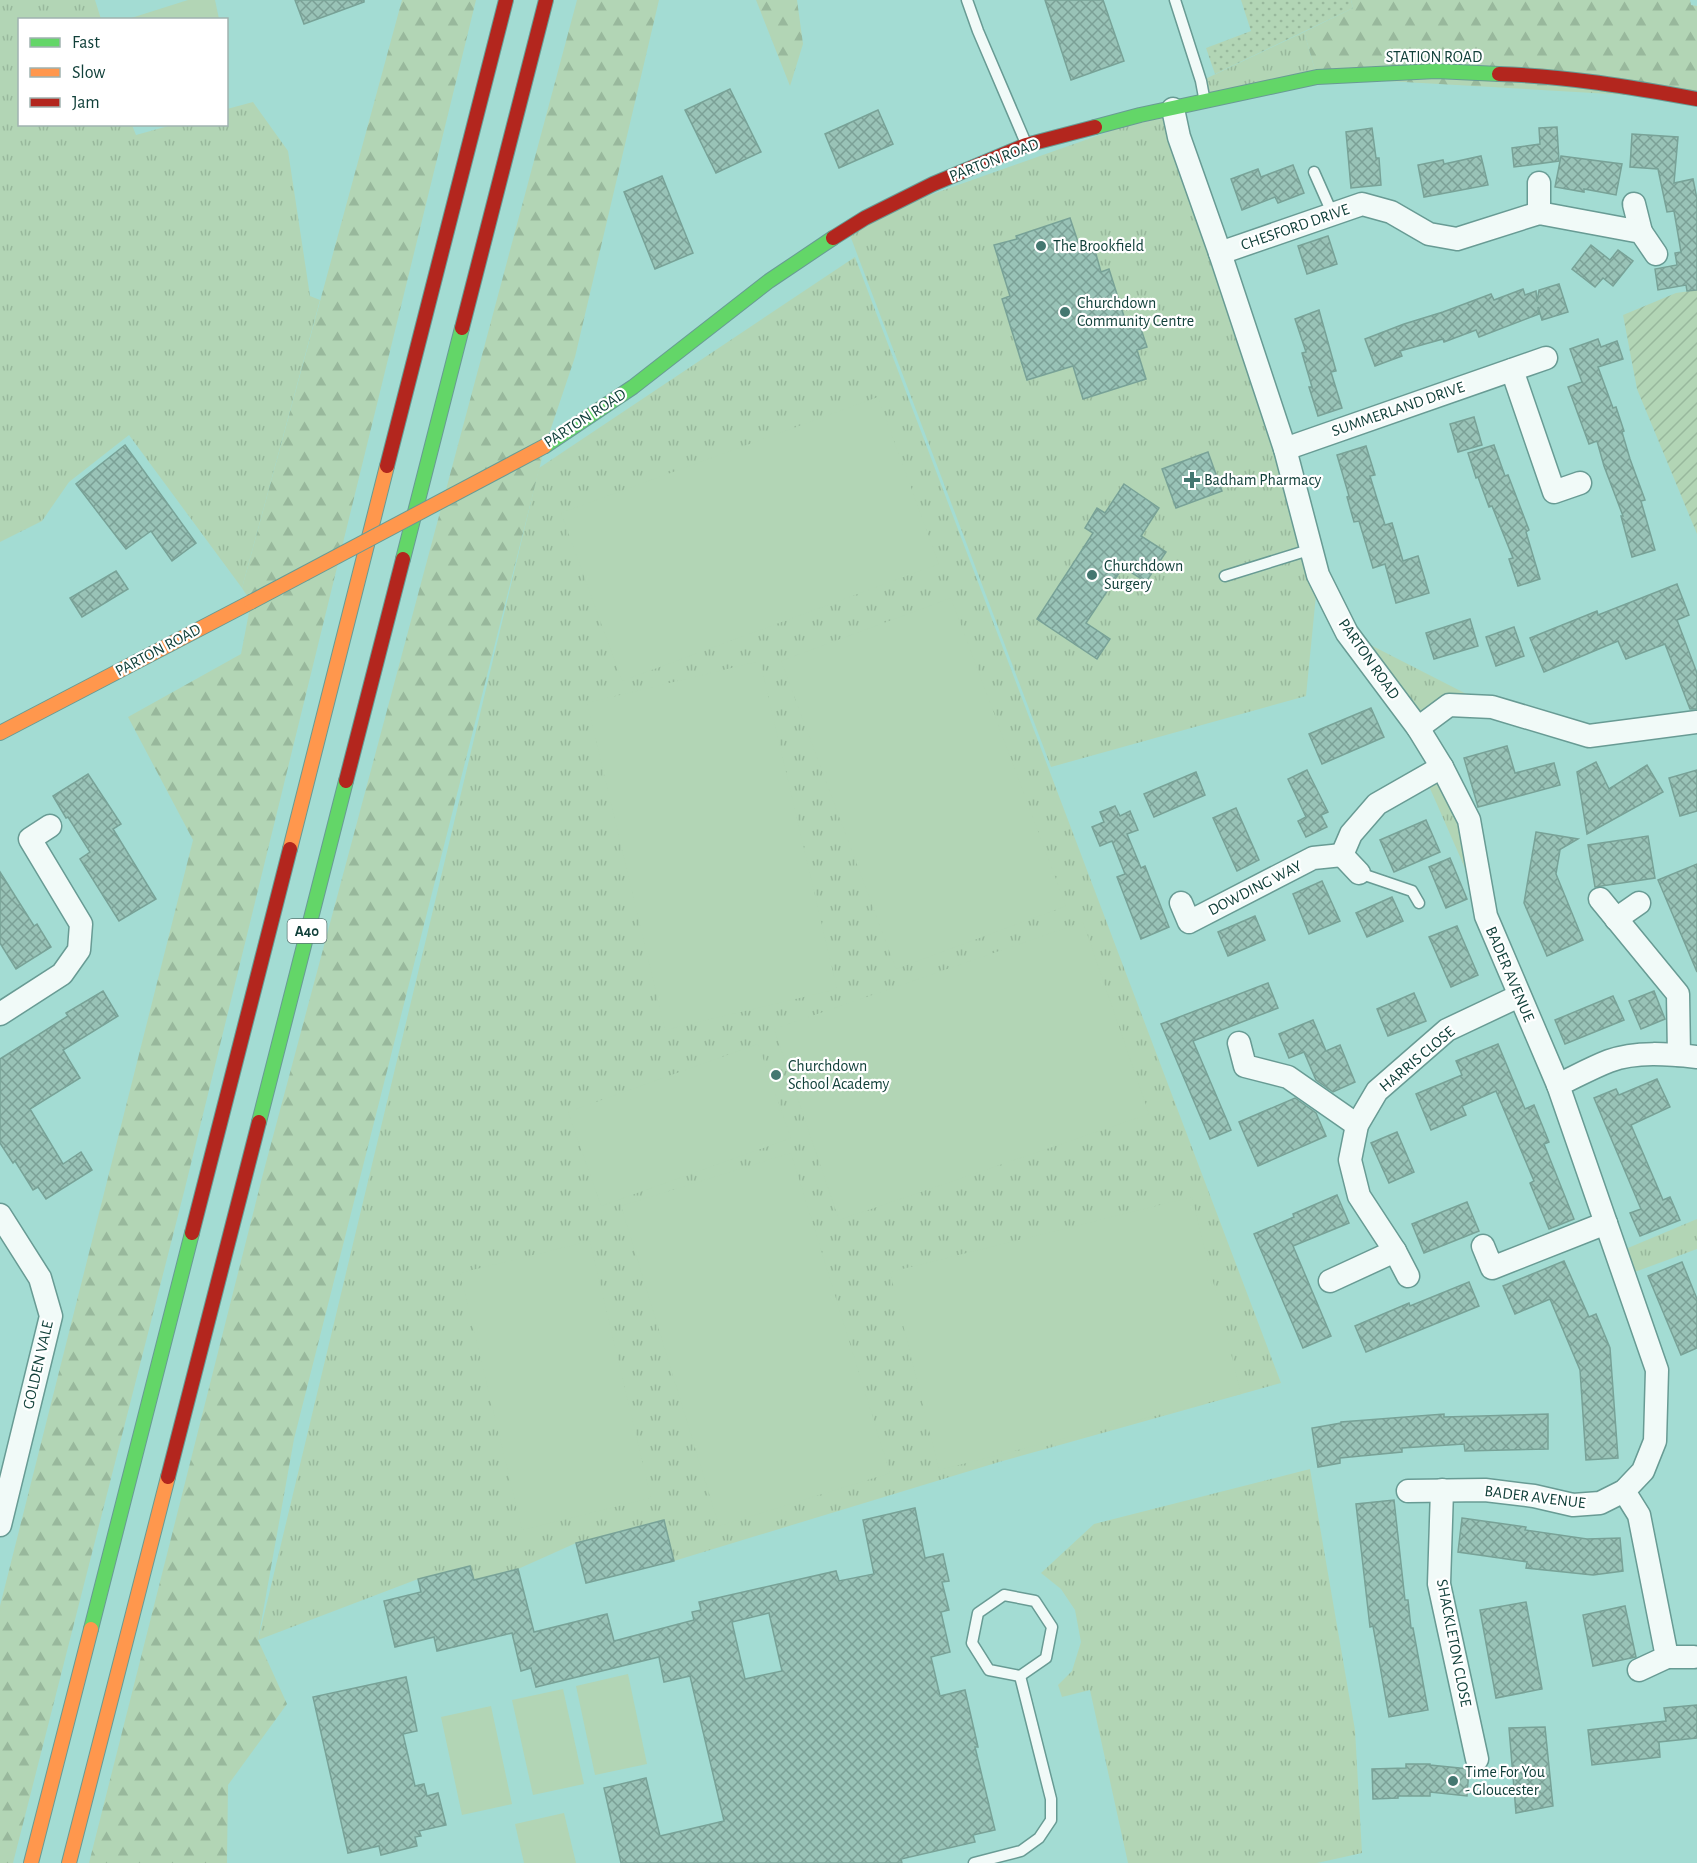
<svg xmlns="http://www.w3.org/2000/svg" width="1697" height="1863" viewBox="0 0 1697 1863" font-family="'Alegreya Sans',sans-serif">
<defs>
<pattern id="grass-tufts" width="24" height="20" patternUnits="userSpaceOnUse" patternTransform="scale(1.5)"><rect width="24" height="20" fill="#b2d5b5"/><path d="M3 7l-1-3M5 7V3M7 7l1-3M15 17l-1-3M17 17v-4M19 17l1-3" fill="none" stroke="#98b89c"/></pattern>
<pattern id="forest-firs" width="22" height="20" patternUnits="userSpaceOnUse" patternTransform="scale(1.5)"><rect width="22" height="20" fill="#b2d5b5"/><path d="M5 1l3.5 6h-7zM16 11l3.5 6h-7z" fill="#98b89c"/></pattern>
<pattern id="park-dots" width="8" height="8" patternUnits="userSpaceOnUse" patternTransform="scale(1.5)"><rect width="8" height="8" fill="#b2d5b5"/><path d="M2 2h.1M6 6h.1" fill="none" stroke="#98b89c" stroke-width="1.8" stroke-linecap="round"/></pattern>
<pattern id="garden-furrows" width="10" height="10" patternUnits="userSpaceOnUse" patternTransform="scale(1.5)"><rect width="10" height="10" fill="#b2d5b5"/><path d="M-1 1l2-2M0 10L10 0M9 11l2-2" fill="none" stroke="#98b89c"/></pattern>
<pattern id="building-cross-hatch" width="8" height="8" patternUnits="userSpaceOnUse" patternTransform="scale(1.5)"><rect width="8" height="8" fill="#99c3b7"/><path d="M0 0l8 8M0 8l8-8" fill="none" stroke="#7ba096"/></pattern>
</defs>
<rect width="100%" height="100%" fill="#a3dcd3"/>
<!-- grass -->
<g fill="url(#grass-tufts)">
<polygon points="0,0 95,0 101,19 20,20 20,124 132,125 136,135 172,125 226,124 227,109 253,102 288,151 310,296 320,300 242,588 129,435 69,482 42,521 0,542"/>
<polygon points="1304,32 1317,77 1204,101 1201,81"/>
<polygon points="1173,109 1318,575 1306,696 1051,767 848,230 865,218"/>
<polygon points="855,257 1281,1383 999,1462 674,1561 663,1520 576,1543 518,1569 474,1580 470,1566 418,1579 258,1640 539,468"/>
<polygon points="1347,633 1492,707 1449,705 1418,728"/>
<polygon points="1442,767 1486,916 1425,777"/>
<polygon points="1697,1219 1697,1249 1624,1276 1616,1253"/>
<polygon points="1310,1469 1355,1730 1362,1853 1317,1863 1128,1863 1090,1690 1062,1697 1058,1685 1072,1671 1081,1642 1075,1610 1061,1589 1041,1573 1094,1524"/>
</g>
<!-- forest -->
<g fill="url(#forest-firs)">
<polygon points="402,0 476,0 185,1188 13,1863 0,1863 0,1606 193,840 128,717 241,654 251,602 242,588"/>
<polygon points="577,0 659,0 575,357 545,446 294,1439 258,1640 287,1704 228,1785 227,1863 89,1863 264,1170"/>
<polygon points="756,0 797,0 803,44 790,86"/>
<polygon points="1351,0 1690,0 1691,5 1697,6 1697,99 1317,77 1304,32 1353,8"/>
</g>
<!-- park -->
<polygon fill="url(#park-dots)" points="1241,0 1351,0 1353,8 1215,74 1206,48 1251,31"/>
<!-- garden -->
<polygon fill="url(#garden-furrows)" points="1697,290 1697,534 1637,389 1623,315 1676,293"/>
<!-- pitch -->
<g fill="#b2d5b5">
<polygon points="188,0 215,0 219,19 128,19"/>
<polygon points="878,397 939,564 622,681 561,513"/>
<polygon points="951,598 1066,906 896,969 781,661"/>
<polygon points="760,661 837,989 665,1030 587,703"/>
<polygon points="1083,922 1149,1114 839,1220 774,1029"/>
<polygon points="758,1044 791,1138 601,1206 568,1112"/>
<polygon points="791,1153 890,1473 719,1526 621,1206"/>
<polygon points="1192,1197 1241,1394 939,1470 890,1272"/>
<polygon points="590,1241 651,1498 522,1530 460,1273"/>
<polygon points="628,1674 647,1764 595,1775 576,1686"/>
<polygon points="563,1689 584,1784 533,1795 512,1700"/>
<polygon points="491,1706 512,1804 462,1815 441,1717"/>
<polygon points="564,1813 576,1863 524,1863 515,1824"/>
</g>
<!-- building -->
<g fill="url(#building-cross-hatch)" stroke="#78a297" stroke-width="1.5" fill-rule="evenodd">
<polygon points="295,0 364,0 364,2 304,24"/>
<polygon points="1045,0 1103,0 1124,61 1071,80"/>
<polygon points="730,89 761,152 716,173 685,110"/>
<polygon points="878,110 893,144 839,168 825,134"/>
<polygon points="1557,127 1559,161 1514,167 1512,148 1540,144 1539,128"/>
<polygon points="1372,128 1376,158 1379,158 1381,185 1351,188 1346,132"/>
<polygon points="1632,134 1678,137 1674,183 1693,179 1697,199 1697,290 1687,291 1686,285 1658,290 1655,269 1677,265 1675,253 1681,252 1674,211 1667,212 1658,169 1630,167"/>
<polygon points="1481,156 1488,185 1424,197 1418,165 1443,160 1444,164"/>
<polygon points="1561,156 1622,164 1616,195 1584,189 1584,192 1555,187"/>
<polygon points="1293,165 1304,193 1278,203 1275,197 1242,210 1231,179 1258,169 1261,177"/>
<polygon points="662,176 693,253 655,269 624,192"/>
<polygon points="1070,218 1081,251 1094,247 1101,272 1109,269 1128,329 1140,326 1147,347 1137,350 1146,379 1083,399 1073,366 1027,380 1002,299 1010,296 994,245 1017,239 1016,236"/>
<polygon points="1328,236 1337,264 1307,274 1298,246"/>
<polygon points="1591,245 1610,260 1618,250 1633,261 1613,286 1603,278 1595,287 1572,269"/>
<polygon points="1559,284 1568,312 1542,320 1538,307 1539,314 1479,337 1476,330 1444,342 1443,339 1400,351 1402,356 1375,366 1365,339 1404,324 1443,312 1491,294 1494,300 1523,289 1525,295 1536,291 1537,302 1539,290"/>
<polygon points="1319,310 1336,371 1331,372 1342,408 1318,416 1309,387 1312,387 1302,353 1306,352 1295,319"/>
<polygon points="1598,339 1601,347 1617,341 1623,359 1598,367 1613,408 1616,407 1624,431 1622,432 1630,459 1645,500 1641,501 1655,550 1632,557 1621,516 1623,516 1604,466 1597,441 1589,444 1568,387 1582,382 1570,349"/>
<polygon points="1474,417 1482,445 1458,452 1450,424"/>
<polygon points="125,445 196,543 172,561 151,531 126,549 76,484"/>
<polygon points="1494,445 1505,476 1508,475 1529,530 1526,532 1540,579 1518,586 1509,559 1513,558 1492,506 1489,507 1478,477 1476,478 1468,453"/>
<polygon points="1366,446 1375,475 1370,476 1385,525 1392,523 1403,561 1418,556 1429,593 1396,603 1385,564 1373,568 1359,521 1354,522 1347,497 1349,496 1337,455"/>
<polygon points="1208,452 1222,491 1176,508 1162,469"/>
<polygon points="1124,484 1159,508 1141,536 1166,552 1146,582 1123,567 1086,623 1110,639 1097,659 1037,619 1093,533 1085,528 1097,508 1105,513"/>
<polygon points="116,571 128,589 82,617 70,598"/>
<polygon points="1677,584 1689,615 1677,620 1697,673 1697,709 1690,709 1665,644 1626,659 1618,641 1544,672 1530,638 1597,611 1598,615"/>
<polygon points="1470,619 1478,646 1434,659 1426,633"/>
<polygon points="1514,627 1524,656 1496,666 1486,637"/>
<polygon points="1371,708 1384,737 1322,764 1309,734"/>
<polygon points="1507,746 1515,773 1554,763 1560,785 1478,807 1464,758"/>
<polygon points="1596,762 1609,789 1647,765 1663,792 1587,834 1577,772"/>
<polygon points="1307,770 1328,812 1321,815 1327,827 1306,837 1298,821 1306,817 1288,779"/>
<polygon points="1697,770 1697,811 1680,816 1669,778"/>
<polygon points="1196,772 1205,795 1154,817 1144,794"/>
<polygon points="88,774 121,824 113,829 156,899 119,921 80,859 90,852 68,817 66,818 53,796"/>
<polygon points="1115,806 1120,816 1130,811 1138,830 1127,834 1141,868 1145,866 1169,927 1141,939 1117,877 1125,874 1112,841 1100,846 1092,827 1104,822 1100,812"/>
<polygon points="1236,808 1259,860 1237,871 1213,818"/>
<polygon points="1426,820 1440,852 1394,872 1380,840"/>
<polygon points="1536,832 1578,839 1559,850 1560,850 1556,874 1583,940 1547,956 1524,903"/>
<polygon points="1648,836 1655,878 1595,887 1588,845"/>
<polygon points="1450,858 1467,899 1446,908 1429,867"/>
<polygon points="1697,864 1697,972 1658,880"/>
<polygon points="0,872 34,926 37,924 51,947 16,969 0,943"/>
<polygon points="1322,881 1340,921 1309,934 1293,894"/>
<polygon points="1392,897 1403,921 1367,937 1356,913"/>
<polygon points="1255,916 1265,940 1228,956 1218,932"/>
<polygon points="1457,926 1478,975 1451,987 1429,937"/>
<polygon points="1268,983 1278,1008 1193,1041 1231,1130 1210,1139 1161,1024"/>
<polygon points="103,991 118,1016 63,1050 80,1078 30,1109 63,1164 81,1152 92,1170 46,1199 38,1187 33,1190 15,1161 13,1163 0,1143 0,1059 68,1016 66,1013"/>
<polygon points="1654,991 1665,1019 1641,1029 1629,1001"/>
<polygon points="1414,993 1426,1021 1388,1036 1377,1009"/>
<polygon points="1613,996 1624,1020 1565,1044 1555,1020"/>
<polygon points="1313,1020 1326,1051 1340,1045 1355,1082 1333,1092 1316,1080 1304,1052 1289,1058 1279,1034"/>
<polygon points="1498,1044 1525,1109 1534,1105 1549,1142 1544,1144 1574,1219 1549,1229 1530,1183 1534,1181 1496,1091 1462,1106 1466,1115 1431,1130 1416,1094 1462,1075 1456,1061"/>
<polygon points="1657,1079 1670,1107 1631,1125 1663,1200 1670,1197 1680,1220 1640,1236 1630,1213 1641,1209 1594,1098 1616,1089 1619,1095"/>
<polygon points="1295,1098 1316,1113 1326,1136 1258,1166 1239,1122"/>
<polygon points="1397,1132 1414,1172 1389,1183 1371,1143"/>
<polygon points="1337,1195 1349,1223 1293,1246 1331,1336 1303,1348 1254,1234 1294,1217 1293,1214"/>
<polygon points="1467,1202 1479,1231 1424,1253 1412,1224"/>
<polygon points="1564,1261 1589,1317 1596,1314 1610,1348 1618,1458 1586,1460 1580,1370 1550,1299 1515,1314 1503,1286"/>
<polygon points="1682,1262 1697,1299 1697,1348 1681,1355 1648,1276"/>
<polygon points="1469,1282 1479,1306 1366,1352 1355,1326 1409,1303 1410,1306"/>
<polygon points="1444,1414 1444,1417 1548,1414 1548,1449 1465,1451 1464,1444 1402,1448 1402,1452 1340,1458 1340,1463 1318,1467 1312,1428 1341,1423 1341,1422"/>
<polygon points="1394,1500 1405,1600 1408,1600 1411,1628 1413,1628 1428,1710 1389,1717 1373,1626 1370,1627 1356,1504"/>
<path d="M915,1508L925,1558L943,1554L949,1581L942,1582L949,1610L941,1612L950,1652L931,1657L940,1696L965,1690L978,1747H975L995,1830L973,1835L975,1842L901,1859L902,1863H621L604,1788L646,1778L660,1836L724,1821L690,1676L664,1682L659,1657L536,1687L531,1668L521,1671L512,1633L437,1651L434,1637L395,1647L384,1601L421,1592L418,1579L470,1566L474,1580L518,1569L534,1632L607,1614L614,1641L694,1620L692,1612L701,1610L699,1602L836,1571L839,1581L874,1574L863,1520ZM769,1613L782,1671L745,1679L732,1622Z"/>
<polygon points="1462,1518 1526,1527 1525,1530 1587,1539 1620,1538 1623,1571 1593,1575 1526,1568 1527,1562 1458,1552"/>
<polygon points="664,1520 674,1561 586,1583 576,1543"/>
<polygon points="1526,1602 1542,1689 1496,1698 1480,1610"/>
<polygon points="1625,1606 1636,1657 1593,1666 1583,1615"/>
<polygon points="406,1677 417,1731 403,1734 415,1786 424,1784 427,1796 438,1793 446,1825 419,1831 421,1836 415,1837 417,1846 381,1855 379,1846 348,1853 313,1697"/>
<polygon points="1697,1705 1697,1738 1659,1742 1660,1757 1592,1765 1588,1730 1666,1721 1664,1708"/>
<polygon points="1545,1727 1553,1806 1516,1813 1509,1728"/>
<polygon points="1406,1764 1430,1764 1430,1765 1469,1769 1467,1796 1430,1792 1430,1796 1398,1796 1398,1798 1373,1799 1372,1769 1406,1768"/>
</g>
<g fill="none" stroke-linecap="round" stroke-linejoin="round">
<defs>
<g id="lane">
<polyline points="967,0 978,31 1025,141"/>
<polyline points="1175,0 1201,81 1204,97"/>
<polyline points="1314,172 1333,215"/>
<polyline points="1225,576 1312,549"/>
<polyline points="1359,873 1412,891 1419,903"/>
<polygon points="1004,1595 1035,1601 1052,1627 1046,1658 1020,1676 989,1670 972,1643 978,1613"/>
<polyline points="974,1863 1021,1851 1039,1838 1051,1820 1051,1799 1020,1676"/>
</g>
<g id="street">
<polyline points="1173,109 1179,137 1220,253 1285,449 1318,575 1347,633 1418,728 1442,767 1469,820 1486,916 1558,1085 1657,1370 1655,1441 1643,1471 1624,1491 1600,1503 1573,1505 1534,1496 1485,1490 1408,1491"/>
<polyline points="1539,183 1539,213"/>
<polyline points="1634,204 1641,232"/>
<polyline points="1220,253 1362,204 1391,212 1429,234 1457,239 1539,213 1641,232 1656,254"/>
<polyline points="1512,370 1554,492 1580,483"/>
<polyline points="1285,449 1546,358"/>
<polyline points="1418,728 1449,705 1492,707 1589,736 1697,722"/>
<polyline points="1359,873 1342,855 1351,834 1377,804 1442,767"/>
<polyline points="1600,899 1678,994 1679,1055"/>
<polyline points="1181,903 1189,922 1313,858 1342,855"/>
<polyline points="1616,919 1639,903"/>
<polyline points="0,1014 62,974 79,950 81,924 30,839 50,826"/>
<polyline points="1239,1043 1245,1066 1288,1077 1357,1125"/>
<path d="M1558,1085C1575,1077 1591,1068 1609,1061C1636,1051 1669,1054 1697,1057"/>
<polyline points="0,1215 40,1278 51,1316 0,1525"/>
<polyline points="1483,1246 1492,1268 1606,1223"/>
<polyline points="1395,1251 1408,1276"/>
<polyline points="1330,1281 1395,1251 1359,1196 1350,1160 1357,1125 1377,1091 1447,1030 1519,996"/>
<polyline points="1442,1490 1439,1584 1477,1759"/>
<polyline points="1624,1491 1639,1515 1667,1657 1639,1670"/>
<polyline points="1667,1657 1694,1657"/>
</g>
<g id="fast">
<polyline points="1095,127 1140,115 1317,77 1436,71 1499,74"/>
<polyline points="545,446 633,387 769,281 833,238"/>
<polyline points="403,559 462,328"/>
<polyline points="259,1122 346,781"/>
<polyline points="91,1629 192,1233"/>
</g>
<g id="slow">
<polyline points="0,733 251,602"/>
<polyline points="290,849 387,466"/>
<polyline points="31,1863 91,1629"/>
<polyline points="69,1863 168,1477"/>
</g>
<g id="jam">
<path d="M1499,74C1565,76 1631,87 1697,99"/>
<polyline points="833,238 865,218 933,184 1026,145 1095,127"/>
<polyline points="462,328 546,0"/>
<polyline points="387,466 506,0"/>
<polyline points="346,781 403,559"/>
<polyline points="192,1233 290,849"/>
<polyline points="168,1477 259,1122"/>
</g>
</defs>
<!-- lane casing -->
<use href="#lane" stroke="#689b94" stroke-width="13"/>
<!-- street casing -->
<use href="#street" stroke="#689b94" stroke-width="25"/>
<!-- fast casing -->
<use href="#fast" stroke="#689b94" stroke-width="16"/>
<!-- slow casing -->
<use href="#slow" stroke="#689b94" stroke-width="16"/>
<!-- jam casing -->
<use href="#jam" stroke="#689b94" stroke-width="16"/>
<!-- lane -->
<use href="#lane" stroke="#f1faf8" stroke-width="10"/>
<!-- street -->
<use href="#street" stroke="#f1faf8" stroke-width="22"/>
<!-- fast -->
<use href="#fast" stroke="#63d668" stroke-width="14"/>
<!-- slow -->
<use href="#slow" stroke="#ff974d" stroke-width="14"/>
<!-- jam -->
<use href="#jam" stroke="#b3261e" stroke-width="14"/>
<defs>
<polyline id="slow-bridge" points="251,602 545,446"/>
</defs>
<!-- slow-bridge casing -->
<use href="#slow-bridge" stroke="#689b94" stroke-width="16" stroke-linecap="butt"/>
<!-- slow-bridge -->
<use href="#slow-bridge" stroke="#ff974d" stroke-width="14"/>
</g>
<!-- markers -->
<g fill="#447770" stroke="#fff" stroke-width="2">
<circle cx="1041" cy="246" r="6"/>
<circle cx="1065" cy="312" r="6"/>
<path d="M1189 471h6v6h6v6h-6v6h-6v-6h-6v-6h6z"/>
<circle cx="1092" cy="575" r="6"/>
<circle cx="776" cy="1075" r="6"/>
<circle cx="1453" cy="1781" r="6"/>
</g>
<g text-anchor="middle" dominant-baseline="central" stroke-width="4.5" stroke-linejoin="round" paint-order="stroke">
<!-- shield labels -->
<rect fill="#fff" stroke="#587975" stroke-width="1.5" x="287.5" y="919" width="39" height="24" rx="4.5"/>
<g font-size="15" font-weight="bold" fill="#11403a">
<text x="307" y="931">A40</text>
</g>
<!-- street labels -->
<g font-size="16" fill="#11403a" stroke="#fff">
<text x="1434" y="57">STATION ROAD</text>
<text transform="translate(994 160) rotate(-21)">PARTON ROAD</text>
<text transform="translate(1295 227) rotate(-19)">CHESFORD DRIVE</text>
<text transform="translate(1398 409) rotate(-19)">SUMMERLAND DRIVE</text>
<text transform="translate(585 418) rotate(-33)">PARTON ROAD</text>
<text transform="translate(158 650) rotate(-28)">PARTON ROAD</text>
<text transform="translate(1369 659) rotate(55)">PARTON ROAD</text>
<text transform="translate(1255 888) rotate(-27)">DOWDING WAY</text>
<text transform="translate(1510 974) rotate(67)">BADER AVENUE</text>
<text transform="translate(1417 1059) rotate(-40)">HARRIS CLOSE</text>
<text transform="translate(38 1365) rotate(-77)">GOLDEN VALE</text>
<text transform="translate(1535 1497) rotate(7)">BADER AVENUE</text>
<text transform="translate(1454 1643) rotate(79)">SHACKLETON CLOSE</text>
</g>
<!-- poi labels -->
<g font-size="16" fill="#11403a" stroke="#fff" text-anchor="start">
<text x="1053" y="246">The Brookfield</text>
<text x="1077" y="303">Churchdown<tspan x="1077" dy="18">Community Centre</tspan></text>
<text x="1204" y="480">Badham Pharmacy</text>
<text x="1104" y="566">Churchdown<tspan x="1104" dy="18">Surgery</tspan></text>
<text x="788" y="1066">Churchdown<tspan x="788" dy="18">School Academy</tspan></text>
<text x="1465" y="1772">Time For You<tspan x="1465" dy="18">- Gloucester</tspan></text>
</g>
</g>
<!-- legend -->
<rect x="18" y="18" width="210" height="108" fill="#ffffff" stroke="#a0b3b0" stroke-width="1.5"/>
<rect x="30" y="38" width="30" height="9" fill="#63d668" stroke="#a0b3b0" stroke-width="1.5"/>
<text x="72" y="48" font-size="18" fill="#11403a">Fast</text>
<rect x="30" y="68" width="30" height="9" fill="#ff974d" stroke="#a0b3b0" stroke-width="1.5"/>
<text x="72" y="78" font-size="18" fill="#11403a">Slow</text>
<rect x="30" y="98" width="30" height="9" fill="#b3261e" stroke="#a0b3b0" stroke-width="1.5"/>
<text x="72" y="108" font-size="18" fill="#11403a">Jam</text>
</svg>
